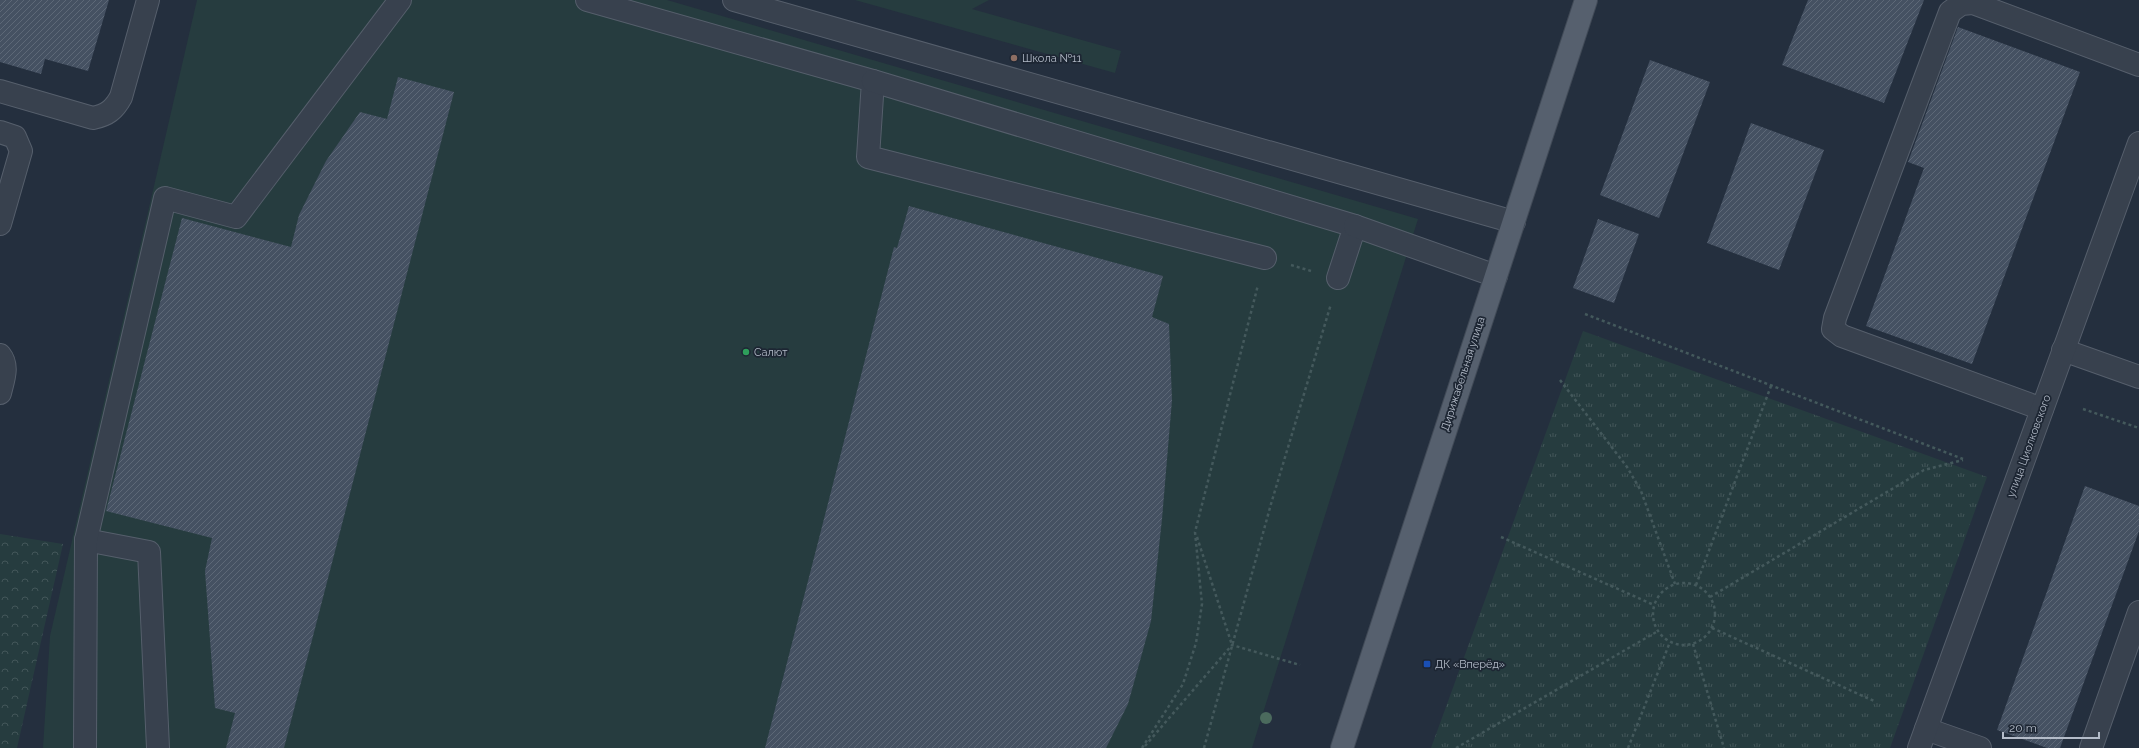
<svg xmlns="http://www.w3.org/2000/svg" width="2139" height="748" viewBox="0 0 2139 748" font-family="Raleway,sans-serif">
<defs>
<pattern id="grass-tufts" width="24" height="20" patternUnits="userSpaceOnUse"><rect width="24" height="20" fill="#263c3f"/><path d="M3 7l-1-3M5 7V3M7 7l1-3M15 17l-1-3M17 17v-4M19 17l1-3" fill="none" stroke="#435659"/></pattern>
<pattern id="forest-crowns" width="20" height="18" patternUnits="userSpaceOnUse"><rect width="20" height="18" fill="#263c3f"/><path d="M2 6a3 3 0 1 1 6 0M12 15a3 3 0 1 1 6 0" fill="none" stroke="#435659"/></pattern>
<pattern id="building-hatch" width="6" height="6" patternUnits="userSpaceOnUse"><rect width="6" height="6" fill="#455162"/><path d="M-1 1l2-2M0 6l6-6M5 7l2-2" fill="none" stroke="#5d6877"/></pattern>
</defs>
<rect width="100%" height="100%" fill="#242f3e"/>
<!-- grass -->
<polygon fill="url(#grass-tufts)" points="1583,331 1987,477 1890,748 1431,748"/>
<!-- forest -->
<polygon fill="url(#forest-crowns)" points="0,534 63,544 17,748 0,748"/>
<!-- garden -->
<g fill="#263c3f">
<polygon points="197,0 667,0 1418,219 1252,748 43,748 50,636"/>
<polygon points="855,0 989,0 972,9 1121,51 1115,73"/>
</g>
<!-- building -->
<g fill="url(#building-hatch)">
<polygon points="0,0 109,0 88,71 45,59 41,74 0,62"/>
<polygon points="1808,0 1924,0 1884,103 1782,65"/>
<polygon points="1958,27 2080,72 1972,364 1866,326 1924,168 1908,162"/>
<polygon points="1650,60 1710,82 1659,218 1600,195"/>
<polygon points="398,77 454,92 284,748 226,748 235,713 215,708 205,571 212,538 106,511 182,218 291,247 299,215 326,161 360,112 387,119"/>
<polygon points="1751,123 1824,150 1779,270 1707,243"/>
<polygon points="909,206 1163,276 1152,317 1169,324 1172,400 1162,519 1151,621 1128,704 1106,748 765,748 894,247 897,248"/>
<polygon points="1598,219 1639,234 1614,303 1573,288"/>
<polygon points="2085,486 2139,506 2139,531 2060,748 2047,748 1997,730"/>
</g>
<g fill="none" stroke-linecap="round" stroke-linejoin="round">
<defs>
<g id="minor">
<polyline points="587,0 873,81 868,157 1265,258"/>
<polyline points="734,0 1514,222"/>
<polyline points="873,81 1355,226 1338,278"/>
<path d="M0,91L93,118C107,115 114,110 121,97L148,0"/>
<polyline points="0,132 15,137 21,151 0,224"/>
<polyline points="1355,226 1496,276"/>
<polyline points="2063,350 2139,377"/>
<path d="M0,355C9,366 3,380 0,393"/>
<polyline points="2042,409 1842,336 1833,329 1835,318 1950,12 1961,4 1973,3 2139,65"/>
<polyline points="86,540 149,552 158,748"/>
<polyline points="1926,729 1980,748"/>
<polyline points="85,748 86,540 165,198 236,217 400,0"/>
<polyline points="1919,748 2139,143"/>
<polyline points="2091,748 2139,612"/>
</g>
<polyline id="major" points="1342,748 1586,0"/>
</defs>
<!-- minor casing -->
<use href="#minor" stroke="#565f6c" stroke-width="24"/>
<!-- major casing -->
<use href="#major" stroke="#414a57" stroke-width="24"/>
<!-- path -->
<g stroke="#44595c" stroke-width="2.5" stroke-dasharray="3 3" stroke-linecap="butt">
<polyline points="1291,265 1311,271"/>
<polyline points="1585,314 1963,459"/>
<polyline points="1560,380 1627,467 1641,491 1675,584"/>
<polyline points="2083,409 2139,428"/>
<polyline points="1197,537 1232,645"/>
<polyline points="1501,537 1654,605"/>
<circle cx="1684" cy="614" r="31"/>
<polyline points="1696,585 1771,386"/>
<polyline points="1710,597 1924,470 1963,460"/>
<polyline points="1712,628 1874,701"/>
<polyline points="1693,644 1724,748"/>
<polyline points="1145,746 1232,645 1300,665"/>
<polyline points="1142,748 1183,684 1196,643 1202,604 1195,532 1258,285"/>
<polyline points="1204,748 1271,504 1331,304"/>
<polyline points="1456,748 1658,631"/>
<polyline points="1628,748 1670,642"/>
</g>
<!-- minor -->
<use href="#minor" stroke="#38414e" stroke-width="22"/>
<!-- major -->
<use href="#major" stroke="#56606e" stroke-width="22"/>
</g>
<!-- trees -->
<circle fill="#4b6a5d" cx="1266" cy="718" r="6"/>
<!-- markers -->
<circle fill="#8d6e63" stroke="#1d2633" stroke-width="1.5" cx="1014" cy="58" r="4"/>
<circle fill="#2e9e5b" stroke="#1d2633" stroke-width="1.5" cx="746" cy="352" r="4"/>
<rect fill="#1a4fb4" stroke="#1d2633" stroke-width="1.5" x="1423" y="660" width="8" height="8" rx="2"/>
<g text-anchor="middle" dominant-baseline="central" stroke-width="3.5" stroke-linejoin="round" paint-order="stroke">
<!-- poi labels -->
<g font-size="11" fill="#b4bcc9" stroke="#1d2633" text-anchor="start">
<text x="1022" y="58">Школа №11</text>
<text x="754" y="352">Салют</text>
<text x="1435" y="664">ДК «Вперёд»</text>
</g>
<!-- street labels -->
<g font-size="11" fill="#b4bcc9" stroke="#1d2633">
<text transform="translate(1463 374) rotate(-72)">Дирижабельная улица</text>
<text transform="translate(2029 446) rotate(-70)">улица Циолковского</text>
</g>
</g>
<!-- scale -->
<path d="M2003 732v6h96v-6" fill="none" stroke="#b4bcc9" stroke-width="2"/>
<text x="2009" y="732" font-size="12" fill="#b4bcc9" stroke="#1d2633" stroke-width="3" paint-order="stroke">20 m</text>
</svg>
